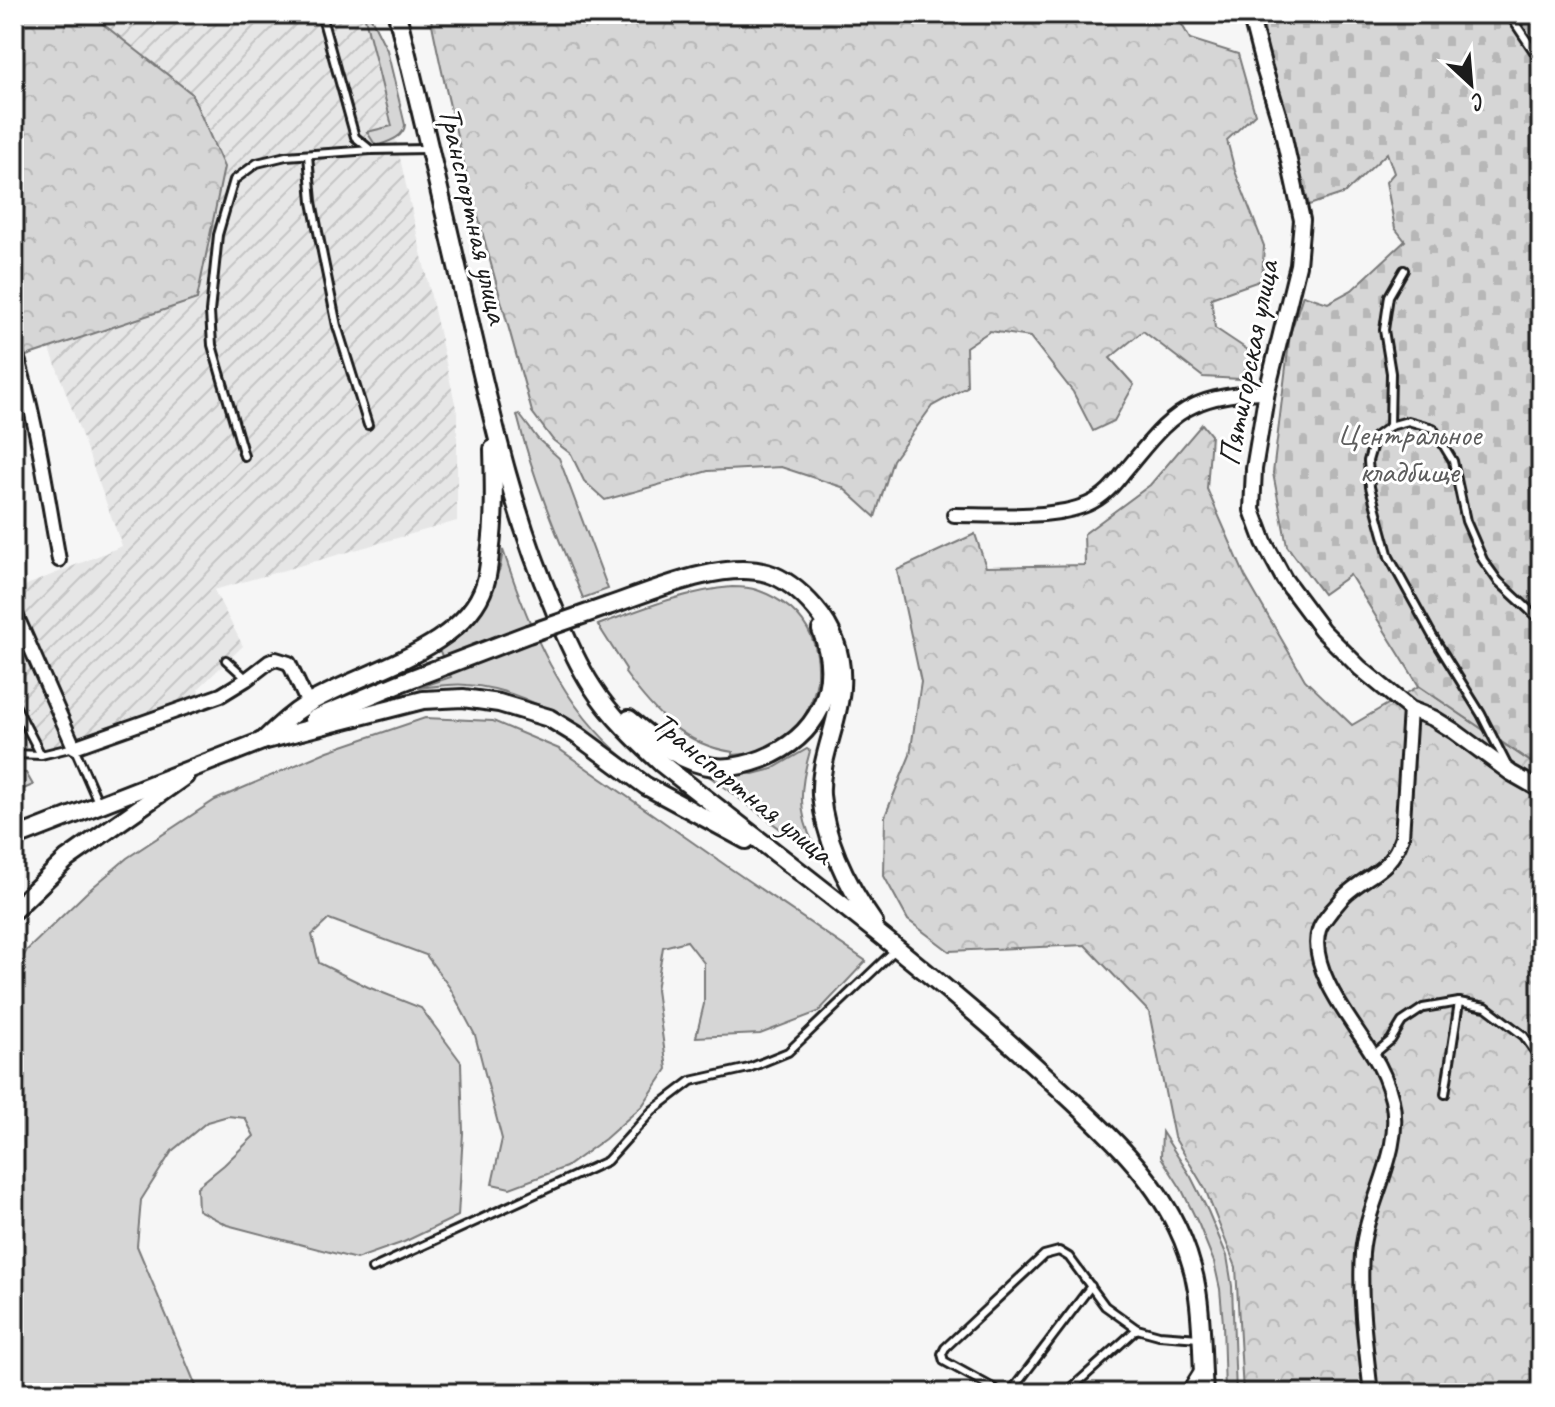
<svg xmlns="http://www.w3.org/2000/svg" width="1555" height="1407" viewBox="0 0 1555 1407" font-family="Caveat,sans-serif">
<defs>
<pattern id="industrial-furrows" width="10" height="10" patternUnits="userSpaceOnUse" patternTransform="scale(2)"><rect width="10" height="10" fill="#e6e6e6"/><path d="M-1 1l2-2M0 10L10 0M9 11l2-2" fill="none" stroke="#c5c5c5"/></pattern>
<pattern id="forest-crowns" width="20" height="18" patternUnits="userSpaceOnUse" patternTransform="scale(2)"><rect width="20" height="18" fill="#d6d6d6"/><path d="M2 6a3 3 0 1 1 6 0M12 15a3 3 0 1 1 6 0" fill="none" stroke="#b7b7b7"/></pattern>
<pattern id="cemetery-stones" width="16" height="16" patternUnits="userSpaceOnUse" patternTransform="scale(2)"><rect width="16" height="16" fill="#d6d6d6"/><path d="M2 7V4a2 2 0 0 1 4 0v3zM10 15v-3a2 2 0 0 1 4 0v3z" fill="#b7b7b7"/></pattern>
</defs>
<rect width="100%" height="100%" fill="#f6f6f6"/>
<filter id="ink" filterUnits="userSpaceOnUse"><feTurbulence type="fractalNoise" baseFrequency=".0125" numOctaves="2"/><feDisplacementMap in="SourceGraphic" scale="16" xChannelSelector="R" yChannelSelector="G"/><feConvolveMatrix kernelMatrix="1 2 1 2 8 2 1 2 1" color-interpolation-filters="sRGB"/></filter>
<g filter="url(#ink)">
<!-- industrial -->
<polygon fill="url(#industrial-furrows)" points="90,14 364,14 393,127 457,412 457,521 214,590 243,646 198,689 203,701 54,751 14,749 14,595 27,585 122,546 50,349 197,299 191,93"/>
<!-- green -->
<g fill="#d6d6d6" stroke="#797979" stroke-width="2">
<path d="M364,14H369L387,50L405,125C404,138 387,142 376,146L367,132L392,126Z"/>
<path d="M519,414L538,439L559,458L608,589L583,598C558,538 533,479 517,415Z"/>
<path d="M503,550C529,628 561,707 627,760L626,763C579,727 529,689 467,685C452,683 434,687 418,688L451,677L439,649L315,703L435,643L487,598L500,568Z"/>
<path d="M732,587C740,587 749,587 757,590C811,609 832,658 808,709C801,725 785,741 770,749C758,754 746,754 733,755V752C683,745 653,711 625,673L626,669L598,625C642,609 685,591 732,587Z"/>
<polygon points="425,718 493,721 559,749 731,869 866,961 818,1012 760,1034 696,1037 704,1004 704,963 687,941 663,947 656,990 667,1069 642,1106 605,1139 566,1167 510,1188 492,1184 502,1139 475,1035 450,988 426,955 329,919 312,935 319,963 368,987 421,1008 461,1062 463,1133 458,1216 404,1242 356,1259 227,1225 198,1210 197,1187 224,1165 254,1136 245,1118 228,1116 207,1122 172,1151 141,1200 137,1246 199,1393 27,1393 14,1367 14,973 27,950 86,893 127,858 215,800 328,751"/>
<path d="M807,749L810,751C800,786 797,812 814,845L813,848L809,850L706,774L705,771L753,774L772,769Z"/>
<polygon points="14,772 26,773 33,785 14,793"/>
<polygon points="1162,1132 1191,1177 1208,1211 1227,1256 1232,1286 1236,1393 1225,1393 1223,1323 1220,1289 1214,1262 1199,1225 1182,1190 1161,1157"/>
</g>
<!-- forest -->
<g fill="url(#forest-crowns)" stroke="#797979" stroke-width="2">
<polygon points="14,14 90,14 191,93 224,167 197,299 14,360"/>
<path d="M430,14H1176L1190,39L1238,54L1255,114L1227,140L1235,171L1264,246L1262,280L1211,298L1215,328L1254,354L1240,379L1203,377L1143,331L1110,358L1134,385L1114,421L1093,431L1073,392L1030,337L990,331L966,347L967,387L932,406L893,460L875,517L842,487L781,467L708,471L605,500L584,481L571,454L553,440L532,412C496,280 456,148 430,14Z"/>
<polygon points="1202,424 1211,435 1207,489 1245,576 1305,680 1352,725 1419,686 1531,762 1541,766 1541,1393 1243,1393 1236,1267 1205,1189 1174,1137 1149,1012 1085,945 949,951 908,920 884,876 885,816 910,755 921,682 897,570 975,534 986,567 1085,565 1084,534 1150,485"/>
</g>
<!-- cemetery -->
<polygon fill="url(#cemetery-stones)" stroke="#797979" stroke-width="2" points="1262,14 1541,14 1541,766 1531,762 1419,686 1350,575 1323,594 1287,546 1273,473 1290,334 1303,295 1328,303 1352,290 1405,241 1395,228 1386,182 1394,173 1387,153 1345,193 1309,205 1267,47"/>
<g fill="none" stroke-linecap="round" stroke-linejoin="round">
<defs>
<g id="service">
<polyline points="321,14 355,137 371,150"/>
<polyline points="1509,14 1541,62"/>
<polyline points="308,155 312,202 337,326 368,425"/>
<polyline points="1404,270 1389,296 1384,330 1391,373 1390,426 1375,437 1368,461 1370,487 1389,557 1432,635 1481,714 1506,763"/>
<polyline points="1390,426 1408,421 1433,428 1453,461 1466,521 1483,560 1498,581 1541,621"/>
<polyline points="244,456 212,345 210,312 218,235 234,180 257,163 286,156 371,150 427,149"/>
<polyline points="226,660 247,679"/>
<polyline points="14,703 41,755"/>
<polyline points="14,754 41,755 74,747 98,802"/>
<polyline points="1373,1055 1391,1040 1402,1022 1423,1008 1459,1002 1486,1007 1524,1036 1541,1060"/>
<polyline points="1445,1094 1459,1002"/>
<polyline points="372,1269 607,1161 653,1110 691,1081 749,1068 788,1052 895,950"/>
<polyline points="1002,1393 944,1361 942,1354 945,1348 1044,1255 1059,1251 1069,1257 1105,1306 1137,1329 1159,1335 1199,1338"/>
<polyline points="1010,1393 1091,1286"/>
<polyline points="1066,1393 1137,1329"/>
<polyline points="1184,1393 1198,1371"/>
</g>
<g id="minor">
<path d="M14,346C36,415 46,488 59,560"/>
<path d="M954,515C991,515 1055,519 1088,504C1104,497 1114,485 1124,472C1145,448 1165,418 1195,405C1216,395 1243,394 1267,391"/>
<polyline points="14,610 74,747 221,695 247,679 269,662 276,659 289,663 308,704"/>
<path d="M1371,1393C1366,1350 1359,1297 1362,1253C1366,1203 1404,1151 1392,1100C1388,1084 1382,1069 1373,1055C1355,1025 1307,969 1319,930C1321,923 1328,916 1332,910C1336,906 1340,901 1344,896C1368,873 1390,873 1402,837L1410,709"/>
</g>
<polyline id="tertiary" points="1250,14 1264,68 1281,124 1302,220 1298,265 1267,391 1254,469 1252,510 1264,542 1284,579 1322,630 1360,668 1410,709 1433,718 1454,731 1511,773 1541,790"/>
<g id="secondary">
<path d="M397,14C423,118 447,223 471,327C493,422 514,516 553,606C564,634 576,662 593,688C611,716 637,741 662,764C792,867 926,965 1047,1077C1096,1123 1148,1167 1177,1227C1205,1284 1200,1333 1204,1393"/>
<path d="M608,606C652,591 721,560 767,573C787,579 802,593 815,608C835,631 843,658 841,687C839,724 819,758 821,795C825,841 847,885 874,923"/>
<polyline points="314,719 400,683 528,634"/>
<path d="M629,719C655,740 680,763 714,767C731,769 746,765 762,759C817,737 844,687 821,630"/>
<path d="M264,740C277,727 290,715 306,705C359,672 465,650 485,584C488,575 489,563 490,554C495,519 494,484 493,449"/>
<polyline points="262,741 423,700 463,698 499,703 549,718 577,735 646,786 746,840"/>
<polyline points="14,838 270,738"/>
<polyline points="14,910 67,859 185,776"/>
</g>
</defs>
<!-- service casing -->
<use href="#service" stroke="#1c1c1c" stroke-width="12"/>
<!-- minor casing -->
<use href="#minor" stroke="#1c1c1c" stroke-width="18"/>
<!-- tertiary casing -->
<use href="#tertiary" stroke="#1c1c1c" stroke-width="20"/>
<!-- secondary casing -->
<use href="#secondary" stroke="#1c1c1c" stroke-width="22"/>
<!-- service -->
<use href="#service" stroke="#fff" stroke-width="6"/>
<!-- minor -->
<use href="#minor" stroke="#fff" stroke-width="12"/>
<!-- tertiary -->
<use href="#tertiary" stroke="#fff" stroke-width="14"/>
<!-- secondary -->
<use href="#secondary" stroke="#fff" stroke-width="16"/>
<defs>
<polyline id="secondary-bridge" points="528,634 608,606"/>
</defs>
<!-- secondary-bridge casing -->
<use href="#secondary-bridge" stroke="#1c1c1c" stroke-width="22" stroke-linecap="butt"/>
<!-- secondary-bridge -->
<use href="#secondary-bridge" stroke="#fff" stroke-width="16"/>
</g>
</g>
<g text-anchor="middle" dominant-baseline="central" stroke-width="6" stroke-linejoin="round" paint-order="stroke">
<!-- street labels -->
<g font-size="32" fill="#1c1c1c" stroke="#fff">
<text transform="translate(474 215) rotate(77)">Транспортная улица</text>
<text transform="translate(1248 363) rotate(-79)">Пятигорская улица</text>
<text transform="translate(743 788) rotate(39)">Транспортная улица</text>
</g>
<!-- park labels -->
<g font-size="32" fill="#5d5d5d" stroke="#fff">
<text x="1409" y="434">Центральное<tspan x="1409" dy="37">кладбище</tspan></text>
</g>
</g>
<!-- margin -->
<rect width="1555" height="1407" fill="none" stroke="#fff" stroke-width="48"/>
<rect x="24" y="24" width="1507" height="1359" fill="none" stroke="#1c1c1c" stroke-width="3" filter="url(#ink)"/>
<!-- north arrow -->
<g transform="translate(1471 84) rotate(154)" stroke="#ffffff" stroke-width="6" paint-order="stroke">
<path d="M0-6L14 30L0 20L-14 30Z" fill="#1c1c1c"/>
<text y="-12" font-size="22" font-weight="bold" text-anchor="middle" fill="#1c1c1c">С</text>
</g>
</svg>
